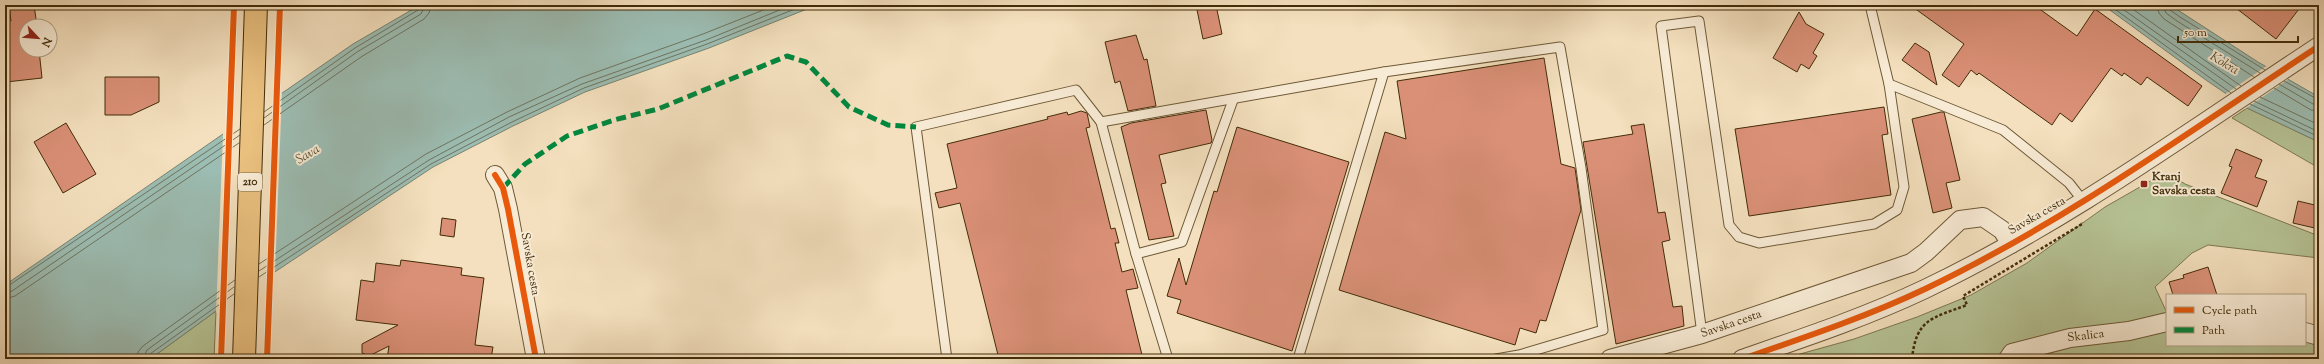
<svg xmlns="http://www.w3.org/2000/svg" width="2324" height="364" viewBox="0 0 2324 364" font-family="'Sorts Mill Goudy',serif">
<rect width="100%" height="100%" fill="#f4e0be"/>
<filter id="stains"><feTurbulence type="fractalNoise" baseFrequency=".005" numOctaves="4"/><feColorMatrix values="0 0 0 0 .2 0 0 0 0 .09 0 0 0 0 .02 0 0 0 .5 -.17"/></filter>
<radialGradient id="worn" r=".72"><stop offset=".6" stop-color="#630" stop-opacity="0"/><stop offset="1" stop-color="#630" stop-opacity=".3"/></radialGradient>
<!-- green -->
<g fill="#b6c395" stroke="#7c784e">
<polygon points="2247,108 2319,142 2319,168 2232,118"/>
<polygon points="2159,176 2174,177 2185,184 2319,236 2319,258 2208,245 2192,253 2155,287 2167,313 2167,345 2305,345 2305,339 2319,342 2319,359 1782,359 1854,339 1917,317 1971,295 2027,263 2105,207"/>
<polygon points="216,311 214,359 150,359"/>
</g>
<!-- water -->
<g fill="#9cbdb3" stroke="#78836f">
<polygon points="420,5 817,5 709,48 585,92 513,126 433,167 216,311 150,359 5,359 5,285 353,44"/>
<polygon points="2103,5 2170,5 2258,62 2319,97 2319,142 2247,108 2206,80"/>
</g>
<!-- pier -->
<g fill="#f4e0be">
<polygon points="2268,65 2290,78 2245,109 2224,95"/>
<polygon points="282,92 275,274 216,313 223,133"/>
</g>
<g fill="none" stroke-linecap="round" stroke-linejoin="round">
<!-- shore -->
<g stroke="#6f745e" stroke-width="1">
<polyline points="2109,5 2231,93"/>
<polyline points="2117,5 2236,89"/>
<polyline points="2127,5 2241,86"/>
<polyline points="2157,5 2159,13 2164,19 2254,77"/>
<polyline points="2163,5 2166,13 2177,21 2260,73"/>
<polyline points="2169,5 2170,10 2180,17 2265,70"/>
<polyline points="2284,81 2319,100"/>
<polyline points="2279,84 2313,104 2319,105"/>
<polyline points="2274,88 2311,110 2319,111"/>
<polyline points="2260,97 2319,125"/>
<polyline points="2254,101 2319,132"/>
<polyline points="2250,104 2319,137"/>
<polyline points="264,112 355,48 418,10 420,5"/>
<polyline points="264,118 357,52 421,14 425,5"/>
<polyline points="264,125 361,57 424,19 429,13 431,5"/>
<polyline points="259,264 426,154 507,112 580,78 703,34 776,5"/>
<polyline points="259,271 429,160 509,117 582,84 706,40 792,5"/>
<polyline points="259,277 431,164 512,122 584,88 707,44 805,5"/>
<polyline points="5,288 240,129"/>
<polyline points="5,293 12,291 240,135"/>
<polyline points="5,299 15,296 239,143"/>
<polyline points="137,359 138,352 143,346 235,280"/>
<polyline points="143,359 147,350 234,287"/>
<polyline points="148,359 150,354 234,294"/>
</g>
</g>
<!-- building -->
<g fill="#da9077" stroke="#422c08">
<polygon points="9,5 34,5 37,26 26,26 26,50 39,50 42,78 6,82 5,22 11,21"/>
<polygon points="1196,5 1216,5 1222,34 1203,39"/>
<polygon points="1910,5 2034,5 2077,36 2095,9 2202,86 2188,106 2147,77 2141,85 2124,73 2122,76 2111,68 2072,122 2060,113 2052,125 1979,73 1977,75 1971,70 1959,87 1942,75 1964,44"/>
<polygon points="2232,5 2302,5 2276,39"/>
<polygon points="1799,12 1806,24 1824,34 1813,53 1817,56 1809,69 1801,64 1797,72 1773,58"/>
<polygon points="1136,35 1144,60 1147,59 1156,106 1128,111 1120,81 1115,83 1105,42"/>
<polygon points="1915,43 1929,52 1937,85 1902,60"/>
<polygon points="1544,58 1561,164 1575,168 1581,210 1546,321 1540,320 1536,333 1520,328 1515,345 1339,290 1385,132 1406,139 1397,81"/>
<polygon points="105,77 159,77 159,102 131,115 105,115"/>
<polygon points="1884,107 1888,134 1882,135 1891,195 1749,216 1735,129"/>
<polygon points="1206,110 1212,140 1211,143 1159,155 1166,183 1161,184 1174,236 1149,240 1121,127 1131,123"/>
<polygon points="1081,111 1087,113 1090,127 1086,128 1111,229 1115,228 1119,243 1115,243 1122,272 1133,269 1138,288 1126,290 1143,359 999,359 960,203 939,208 935,193 957,188 947,144 1048,119 1047,117 1067,112 1068,115"/>
<polygon points="1941,112 1944,112 1960,180 1946,183 1952,208 1933,213 1912,119"/>
<polygon points="66,123 96,174 63,193 34,142"/>
<polygon points="1644,124 1658,213 1665,212 1670,240 1662,242 1673,307 1682,306 1684,326 1616,344 1583,142 1633,134 1631,126"/>
<polygon points="1237,127 1349,162 1292,351 1177,313 1181,300 1167,296 1179,258 1186,285 1214,191 1217,192"/>
<polygon points="2236,149 2262,160 2255,177 2267,181 2257,207 2221,193 2232,167 2229,166"/>
<polygon points="2298,201 2319,206 2319,229 2293,223"/>
<polygon points="442,218 456,220 454,237 440,235"/>
<polygon points="401,260 462,268 461,275 484,278 475,345 493,347 491,359 387,359 389,346 369,356 362,353 362,344 398,325 356,320 361,280 374,282 376,263 400,266"/>
<polygon points="2208,267 2217,295 2173,295 2169,282 2184,278 2183,275"/>
</g>
<g fill="none" stroke-linecap="round" stroke-linejoin="round">
<defs>
<g id="service">
<polyline points="1870,5 1889,84"/>
<polyline points="1384,72 1560,47 1581,168 1603,330 1519,355 1496,359"/>
<polyline points="1136,254 1182,242 1233,100"/>
<polyline points="1702,334 1661,26 1699,21 1729,225 1739,237 1759,243 1874,224 1897,210 1904,187 1889,84 2003,130 2069,183 2084,202"/>
<polyline points="947,359 916,127 1076,90 1101,122"/>
<polyline points="1168,359 1136,254 1101,122 1384,72 1298,359"/>
</g>
<g id="minor">
<polyline points="495,175 503,188 508,209 536,359"/>
<polyline points="2305,332 2319,336"/>
<path id="s1" d="M1610,359L1702,334L1911,263L1926,252L1960,220L1983,217L2002,230L2011,244"/>
<path d="M1742,359C1803,338 1866,317 1925,289C2065,222 2190,131 2319,46"/>
<path id="s2" d="M2008,359L2012,353L2070,338L2129,331L2167,322"/>
</g>
<polyline id="primary" points="244,359 256,5"/>
</defs>
<!-- service casing -->
<use href="#service" stroke="#6e5936" stroke-width="11"/>
<!-- minor casing -->
<use href="#minor" stroke="#6e5936" stroke-width="20"/>
<!-- primary casing -->
<use href="#primary" stroke="#422c08" stroke-width="24"/>
<!-- path -->
<path stroke="#422c08" stroke-width="2.5" stroke-dasharray="3 2" stroke-linecap="butt" d="M1912,359C1916,319 1932,318 1967,305L1963,296L2082,224V222"/>
<!-- service -->
<use href="#service" stroke="#f8ebd5" stroke-width="9"/>
<!-- minor -->
<use href="#minor" stroke="#f8ebd5" stroke-width="18"/>
<!-- primary -->
<use href="#primary" stroke="#eac07f" stroke-width="22"/>
<!-- quiet -->
<polyline stroke="#00873e" stroke-width="5" stroke-dasharray="10 5" stroke-linecap="butt" points="503,188 525,164 567,136 614,120 658,109 787,56 806,62 849,107 888,125 916,127"/>
<defs>
<g id="cycleway">
<polyline points="495,175 503,188 508,209 536,359"/>
<polyline points="221,359 234,5"/>
<polyline points="267,359 280,5"/>
<path d="M1742,359C1803,338 1866,317 1925,289C2065,222 2190,131 2319,46"/>
</g>
</defs>
<!-- cycleway casing -->
<use href="#cycleway" stroke="#f8ebd5" stroke-width="8"/>
<!-- cycleway -->
<use href="#cycleway" stroke="#e8590c" stroke-width="6"/>
</g>
<!-- markers -->
<rect fill="#8f2418" stroke="#f8ebd5" stroke-width="1.5" x="2140" y="180" width="8" height="8" rx="2"/>
<g text-anchor="middle" dominant-baseline="central" stroke-width="4" stroke-linejoin="round" paint-order="stroke">
<!-- shield labels -->
<rect fill="#f8ebd5" stroke="#796546" stroke-width="1" x="238" y="173" width="24" height="18" rx="3"/>
<g font-size="11" font-weight="bold" fill="#422c08">
<text x="250" y="182">210</text>
</g>
<!-- poi labels -->
<g font-size="12" font-weight="bold" fill="#422c08" stroke="#f8ebd5" text-anchor="start">
<text x="2152" y="177">Kranj<tspan x="2152" dy="14">Savska cesta</tspan></text>
</g>
<!-- street labels -->
<g font-size="12" fill="#422c08" stroke="#f8ebd5">
<text transform="translate(2037 216) rotate(-30)">Savska cesta</text>
<text transform="translate(530 264) rotate(80)">Savska cesta</text>
<text stroke="none"><textPath href="#s1" startOffset="126">Savska cesta</textPath></text>
<text stroke="none"><textPath href="#s2" startOffset="83">Skalica</textPath></text>
</g>
<!-- water labels -->
<g font-size="13" font-style="italic" fill="#585033" stroke="#f8ebd5">
<text transform="translate(2224 64) rotate(31)">Kokra</text>
<text transform="translate(308 155) rotate(-31)">Sava</text>
</g>
</g>
<!-- margin -->
<rect width="2324" height="364" fill="none" stroke="#f4e0be" stroke-width="20"/>
<rect x="6" y="6" width="2312" height="352" fill="none" stroke="#422c08" stroke-width="2"/>
<rect x="10" y="10" width="2304" height="344" fill="none" stroke="#422c08"/>
<!-- legend -->
<rect x="2166" y="294" width="140" height="52" fill="#f8ebd5" stroke="#af9f83"/>
<rect x="2174" y="307" width="20" height="6" fill="#e8590c" stroke="#af9f83"/>
<text x="2202" y="314" font-size="12" fill="#422c08">Cycle path</text>
<rect x="2174" y="327" width="20" height="6" fill="#00873e" stroke="#af9f83"/>
<text x="2202" y="334" font-size="12" fill="#422c08">Path</text>
<!-- north arrow -->
<g transform="translate(38 38) rotate(116)"><circle r="19" fill="#f8ebd5" stroke="#af9f83"/>
<path d="M0-3L7 15L0 10L-7 15Z" fill="#8f2418"/>
<text y="-6" font-size="11" font-weight="bold" text-anchor="middle" fill="#422c08">N</text>
</g>
<!-- scale -->
<path d="M2178 36v6h120v-6" fill="none" stroke="#422c08" stroke-width="2"/>
<text x="2184" y="36" font-size="12" fill="#422c08" stroke="#f8ebd5" stroke-width="3" paint-order="stroke">50 m</text>
<rect width="100%" height="100%" filter="url(#stains)"/>
<rect width="100%" height="100%" fill="url(#worn)"/>
</svg>
